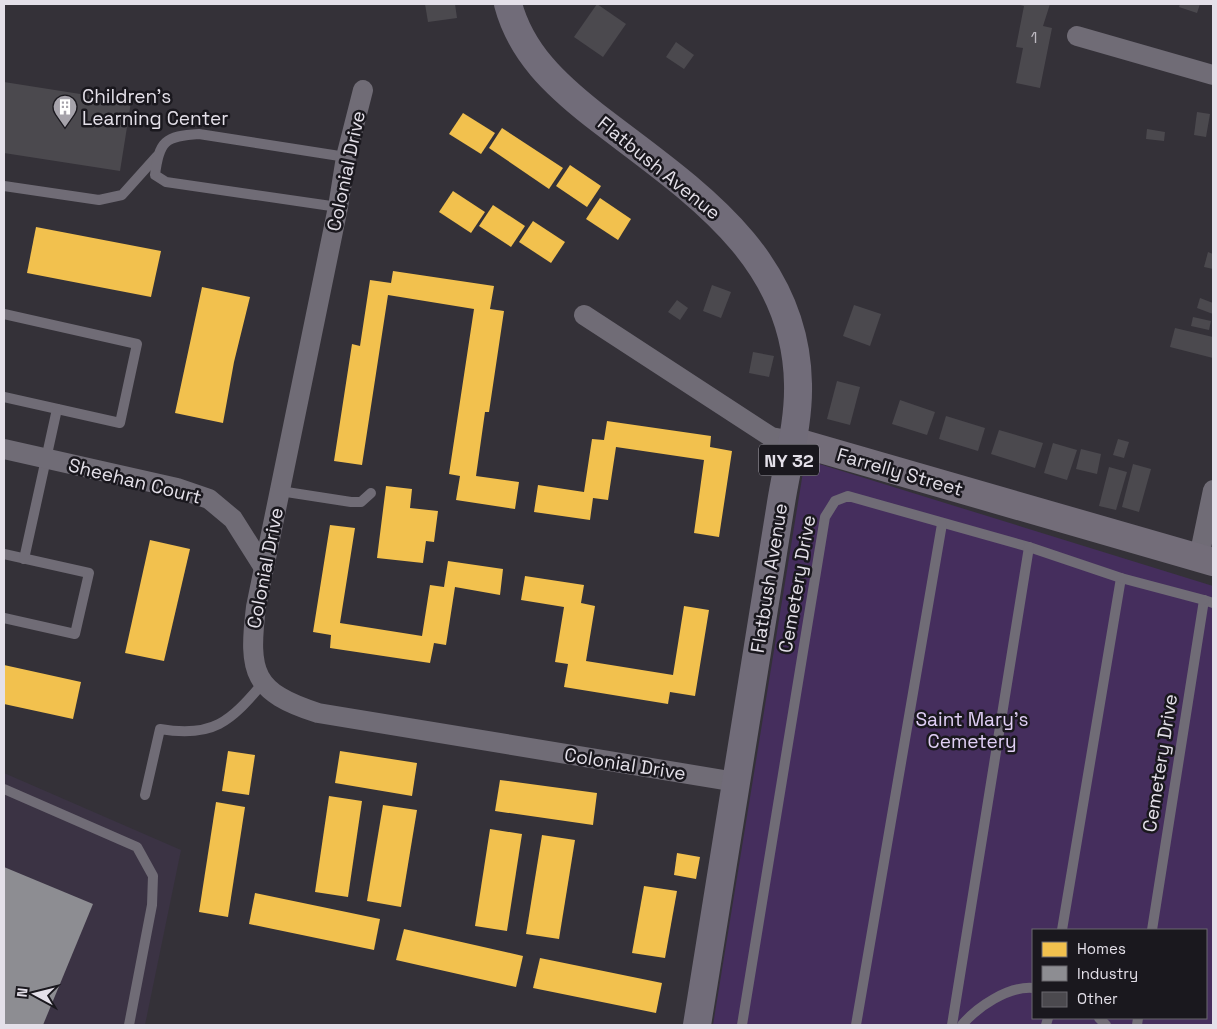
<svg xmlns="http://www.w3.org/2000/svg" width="1217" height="1029" font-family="'Space Grotesk',sans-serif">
  <rect width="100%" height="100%" fill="#343138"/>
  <path fill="#3b3344" d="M 4,773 L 181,850 L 145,1025 L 4,1025 Z"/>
  <path fill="#452e5d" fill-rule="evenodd" d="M 816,463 L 1213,586 L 1213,1025 L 713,1025 L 804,466 ZM 1033,930 L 1206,930 L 1206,1018 L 1033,1018 Z"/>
  <g fill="#f2c14e">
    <path d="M 463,113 L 495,133 L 481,154 L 449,134 Z"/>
    <path d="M 502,128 L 563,168 L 549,189 L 489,148 Z"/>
    <path d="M 570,165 L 601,186 L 587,207 L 556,186 Z"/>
    <path d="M 453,191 L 485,212 L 471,233 L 439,212 Z"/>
    <path d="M 600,198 L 631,219 L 618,240 L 586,219 Z"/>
    <path d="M 493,205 L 525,226 L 511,247 L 479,226 Z"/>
    <path d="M 533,221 L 565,242 L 551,263 L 519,242 Z"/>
    <path d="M 36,227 L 161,251 L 151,297 L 27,273 Z"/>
    <path d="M 393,271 L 494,286 L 490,309 L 504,311 L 489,412 L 485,412 L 476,476 L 519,482 L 515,509 L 456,500 L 460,476 L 449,474 L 474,309 L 388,295 L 362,465 L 334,461 L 352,344 L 360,346 L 370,280 L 391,283 Z"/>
    <path d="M 202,287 L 250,297 L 234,362 L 223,423 L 175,413 Z"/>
    <path d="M 607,421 L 711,436 L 710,447 L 732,451 L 719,537 L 694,533 L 704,460 L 616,447 L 608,500 L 593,498 L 590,520 L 534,512 L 538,485 L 584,492 L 592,439 L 604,440 Z"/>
    <path d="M 386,486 L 412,489 L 410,508 L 438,511 L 434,542 L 426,541 L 423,563 L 377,558 Z"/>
    <path d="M 330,525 L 355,528 L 340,623 L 422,636 L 430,585 L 444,587 L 448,561 L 503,569 L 500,595 L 455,587 L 446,645 L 434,643 L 430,663 L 330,648 L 331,635 L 313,632 Z"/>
    <path d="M 150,540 L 190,549 L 164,661 L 125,653 Z"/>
    <path d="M 525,576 L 584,585 L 581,603 L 595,606 L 586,661 L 673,675 L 684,606 L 709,610 L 695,696 L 670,692 L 668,704 L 564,687 L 568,664 L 555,662 L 564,607 L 521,600 Z"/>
    <path d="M 4,665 L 81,682 L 73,719 L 4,704 Z"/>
    <path d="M 228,751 L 255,755 L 249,795 L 222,791 Z"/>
    <path d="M 340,751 L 417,763 L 412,796 L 335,783 Z"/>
    <path d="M 500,780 L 597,793 L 593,825 L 495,811 Z"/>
    <path d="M 329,796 L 362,801 L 348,897 L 315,892 Z"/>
    <path d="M 216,802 L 245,807 L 228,917 L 199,912 Z"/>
    <path d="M 383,805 L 417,810 L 401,907 L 367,901 Z"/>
    <path d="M 490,829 L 522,834 L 507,931 L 475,926 Z"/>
    <path d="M 542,835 L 575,840 L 559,939 L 526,934 Z"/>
    <path d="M 677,853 L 700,857 L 696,879 L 674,875 Z"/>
    <path d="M 644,886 L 677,891 L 665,958 L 632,953 Z"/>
    <path d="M 255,893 L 380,919 L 374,950 L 249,924 Z"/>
    <path d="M 404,929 L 523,956 L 516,987 L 396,960 Z"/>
    <path d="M 540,958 L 662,983 L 656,1013 L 533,988 Z"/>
  </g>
  <path fill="#8d8d92" d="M 4,867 L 93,904 L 43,1025 L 4,1025 Z"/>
  <g fill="#4b494e">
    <path d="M 425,4 L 455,4 L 457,18 L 428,22 Z"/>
    <path d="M 597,4 L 626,24 L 603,57 L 574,37 Z"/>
    <path d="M 1016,4 L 1050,4 L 1043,26 L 1052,28 L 1040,88 L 1016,83 L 1023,48 L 1016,47 L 1024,6 Z"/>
    <path d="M 1180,4 L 1200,4 L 1197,13 L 1179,7 Z"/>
    <path d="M 676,42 L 694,55 L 684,69 L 666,57 Z"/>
    <path d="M 4,82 L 131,102 L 120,171 L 4,153 Z"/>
    <path d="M 1197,112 L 1210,114 L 1206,137 L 1194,135 Z"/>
    <path d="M 1147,129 L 1165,132 L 1164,141 L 1146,139 Z"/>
    <path d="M 1208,252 L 1213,254 L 1213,269 L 1204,267 Z"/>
    <path d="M 712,285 L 731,292 L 721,318 L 703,311 Z"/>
    <path d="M 1200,298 L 1213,303 L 1213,314 L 1197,308 Z"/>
    <path d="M 677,300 L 688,308 L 680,320 L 668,312 Z"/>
    <path d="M 854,305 L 881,314 L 870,346 L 843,336 Z"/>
    <path d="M 1193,317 L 1211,321 L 1209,330 L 1191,326 Z"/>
    <path d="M 1175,328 L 1213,337 L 1213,358 L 1170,347 Z"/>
    <path d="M 753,352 L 774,356 L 769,377 L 749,373 Z"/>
    <path d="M 837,381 L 860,387 L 850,425 L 827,419 Z"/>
    <path d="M 900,400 L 935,412 L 927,435 L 892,424 Z"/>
    <path d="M 946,416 L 985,428 L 978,451 L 939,439 Z"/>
    <path d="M 999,430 L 1043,443 L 1035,468 L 991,454 Z"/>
    <path d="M 1118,439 L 1129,442 L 1124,458 L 1113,455 Z"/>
    <path d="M 1053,443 L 1077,450 L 1067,480 L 1044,473 Z"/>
    <path d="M 1081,449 L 1101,454 L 1097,474 L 1076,469 Z"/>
    <path d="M 1133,464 L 1151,469 L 1139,512 L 1122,507 Z"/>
    <path d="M 1109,467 L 1127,472 L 1116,510 L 1099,506 Z"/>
  </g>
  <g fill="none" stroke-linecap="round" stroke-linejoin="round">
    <g stroke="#706c76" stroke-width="10">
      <path d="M 4,186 L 99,200 L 122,195 L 157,156"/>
      <path d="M 338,207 L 166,182 L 155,175 C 159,141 165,136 199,134 L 346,157"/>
      <path d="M 4,314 L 137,344 L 120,423 L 4,397"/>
      <path d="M 280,491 L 351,502 L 361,502 L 371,493"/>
      <path d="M 4,554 L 89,573 L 75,634 L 4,618"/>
      <path d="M 24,559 L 57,409"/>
      <path d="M 4,789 L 137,847 L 153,876 L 152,905 L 129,1025"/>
      <path d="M 145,795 L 160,729 C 213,738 230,722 263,683"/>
      <path d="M 1062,930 L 1121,578"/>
      <path d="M 1152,930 L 1204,600 L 1213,603"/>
      <path d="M 1099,1018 L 1106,1025"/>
      <path d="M 742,1025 L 825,517 L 835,501 L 848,496 L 1029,547 L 1121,578 L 1204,600"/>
      <path d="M 856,1025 L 942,524"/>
      <path d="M 952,1025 L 1029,547"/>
      <path d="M 962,1025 C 977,1007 1008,986 1033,988"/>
      <path d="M 1046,1025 L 1048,1018"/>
      <path d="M 1137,1025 L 1138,1018"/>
    </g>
    <g stroke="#706c76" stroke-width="20">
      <path d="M 1077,36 L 1213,75"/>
      <path d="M 363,90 L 346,157 L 338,207 L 256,607 C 248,673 253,692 318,713 L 736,782"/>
      <path d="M 584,315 L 771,437 L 793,441"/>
      <path d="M 4,449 L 177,488 L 209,499 L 233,519 L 264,568"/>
      <path d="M 1199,557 L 1213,490"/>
    </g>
    <path stroke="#736d79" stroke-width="28" d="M 793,441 L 1213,562"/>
    <path stroke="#716c79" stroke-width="28" d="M 508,4 C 521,53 556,85 594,115 C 687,187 796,253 798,384 C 799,424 787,464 781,503 L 697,1025"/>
  </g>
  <defs>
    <symbol id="building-pin" viewBox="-11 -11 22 30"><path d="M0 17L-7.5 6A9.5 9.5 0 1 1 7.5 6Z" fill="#a6a3ab" stroke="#1a181e"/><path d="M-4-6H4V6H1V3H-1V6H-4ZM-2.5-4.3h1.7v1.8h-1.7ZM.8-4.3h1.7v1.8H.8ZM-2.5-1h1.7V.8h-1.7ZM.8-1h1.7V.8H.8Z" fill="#fff"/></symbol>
  </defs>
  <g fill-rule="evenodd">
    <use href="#building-pin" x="51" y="93" width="28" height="38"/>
  </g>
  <g text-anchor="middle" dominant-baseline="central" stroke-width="5" stroke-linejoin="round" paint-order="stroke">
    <g font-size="16" fill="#bebac2">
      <text x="1034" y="37">1</text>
    </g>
    <rect fill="#1a181e" stroke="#a7a4ac" stroke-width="1" x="759" y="444.5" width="60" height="31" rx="4"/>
    <g font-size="18" font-weight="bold" fill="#e4e0e9">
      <text x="789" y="460">NY 32</text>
    </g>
    <g font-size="19" fill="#e4e0e9" stroke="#1a181e" text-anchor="start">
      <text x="82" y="96">Children's<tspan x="82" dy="22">Learning Center</tspan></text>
    </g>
    <g font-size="19" fill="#e4e0e9" stroke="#1a181e">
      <text transform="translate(659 168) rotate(39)">Flatbush Avenue</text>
      <text transform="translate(346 171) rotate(-78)">Colonial Drive</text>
      <text transform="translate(900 472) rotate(16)">Farrelly Street</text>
      <text transform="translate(135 481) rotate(14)">Sheehan Court</text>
      <text transform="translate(265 568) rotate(-79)">Colonial Drive</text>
      <text transform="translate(769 578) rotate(-81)">Flatbush Avenue</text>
      <text transform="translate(797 584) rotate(-80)">Cemetery Drive</text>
      <text transform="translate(1160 763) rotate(-81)">Cemetery Drive</text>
      <text transform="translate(625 764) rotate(9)">Colonial Drive</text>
    </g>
    <g font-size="19" fill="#e0cff5" stroke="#1a181e">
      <text x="972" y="719">Saint Mary's<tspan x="972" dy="22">Cemetery</tspan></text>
    </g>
  </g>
  <rect width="1217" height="1029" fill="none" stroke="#e4e0e9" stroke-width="10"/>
  <rect x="1032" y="929" width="175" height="90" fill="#1a181e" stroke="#6b686f"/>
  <rect x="1042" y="942" width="25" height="15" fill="#f2c14e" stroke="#6b686f"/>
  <text x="1077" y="954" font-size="15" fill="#e4e0e9">Homes</text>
  <rect x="1042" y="966" width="25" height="15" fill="#8d8d92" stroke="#6b686f"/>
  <text x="1077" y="979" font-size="15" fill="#e4e0e9">Industry</text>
  <rect x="1042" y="992" width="25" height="15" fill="#4b494e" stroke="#6b686f"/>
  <text x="1077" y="1004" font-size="15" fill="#e4e0e9">Other</text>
  <g transform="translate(35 994) rotate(277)" stroke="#1a181e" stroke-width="4" paint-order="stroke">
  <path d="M0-4L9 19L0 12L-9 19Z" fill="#e4e0e9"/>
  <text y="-8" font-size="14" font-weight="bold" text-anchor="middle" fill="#e4e0e9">N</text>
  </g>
</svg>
